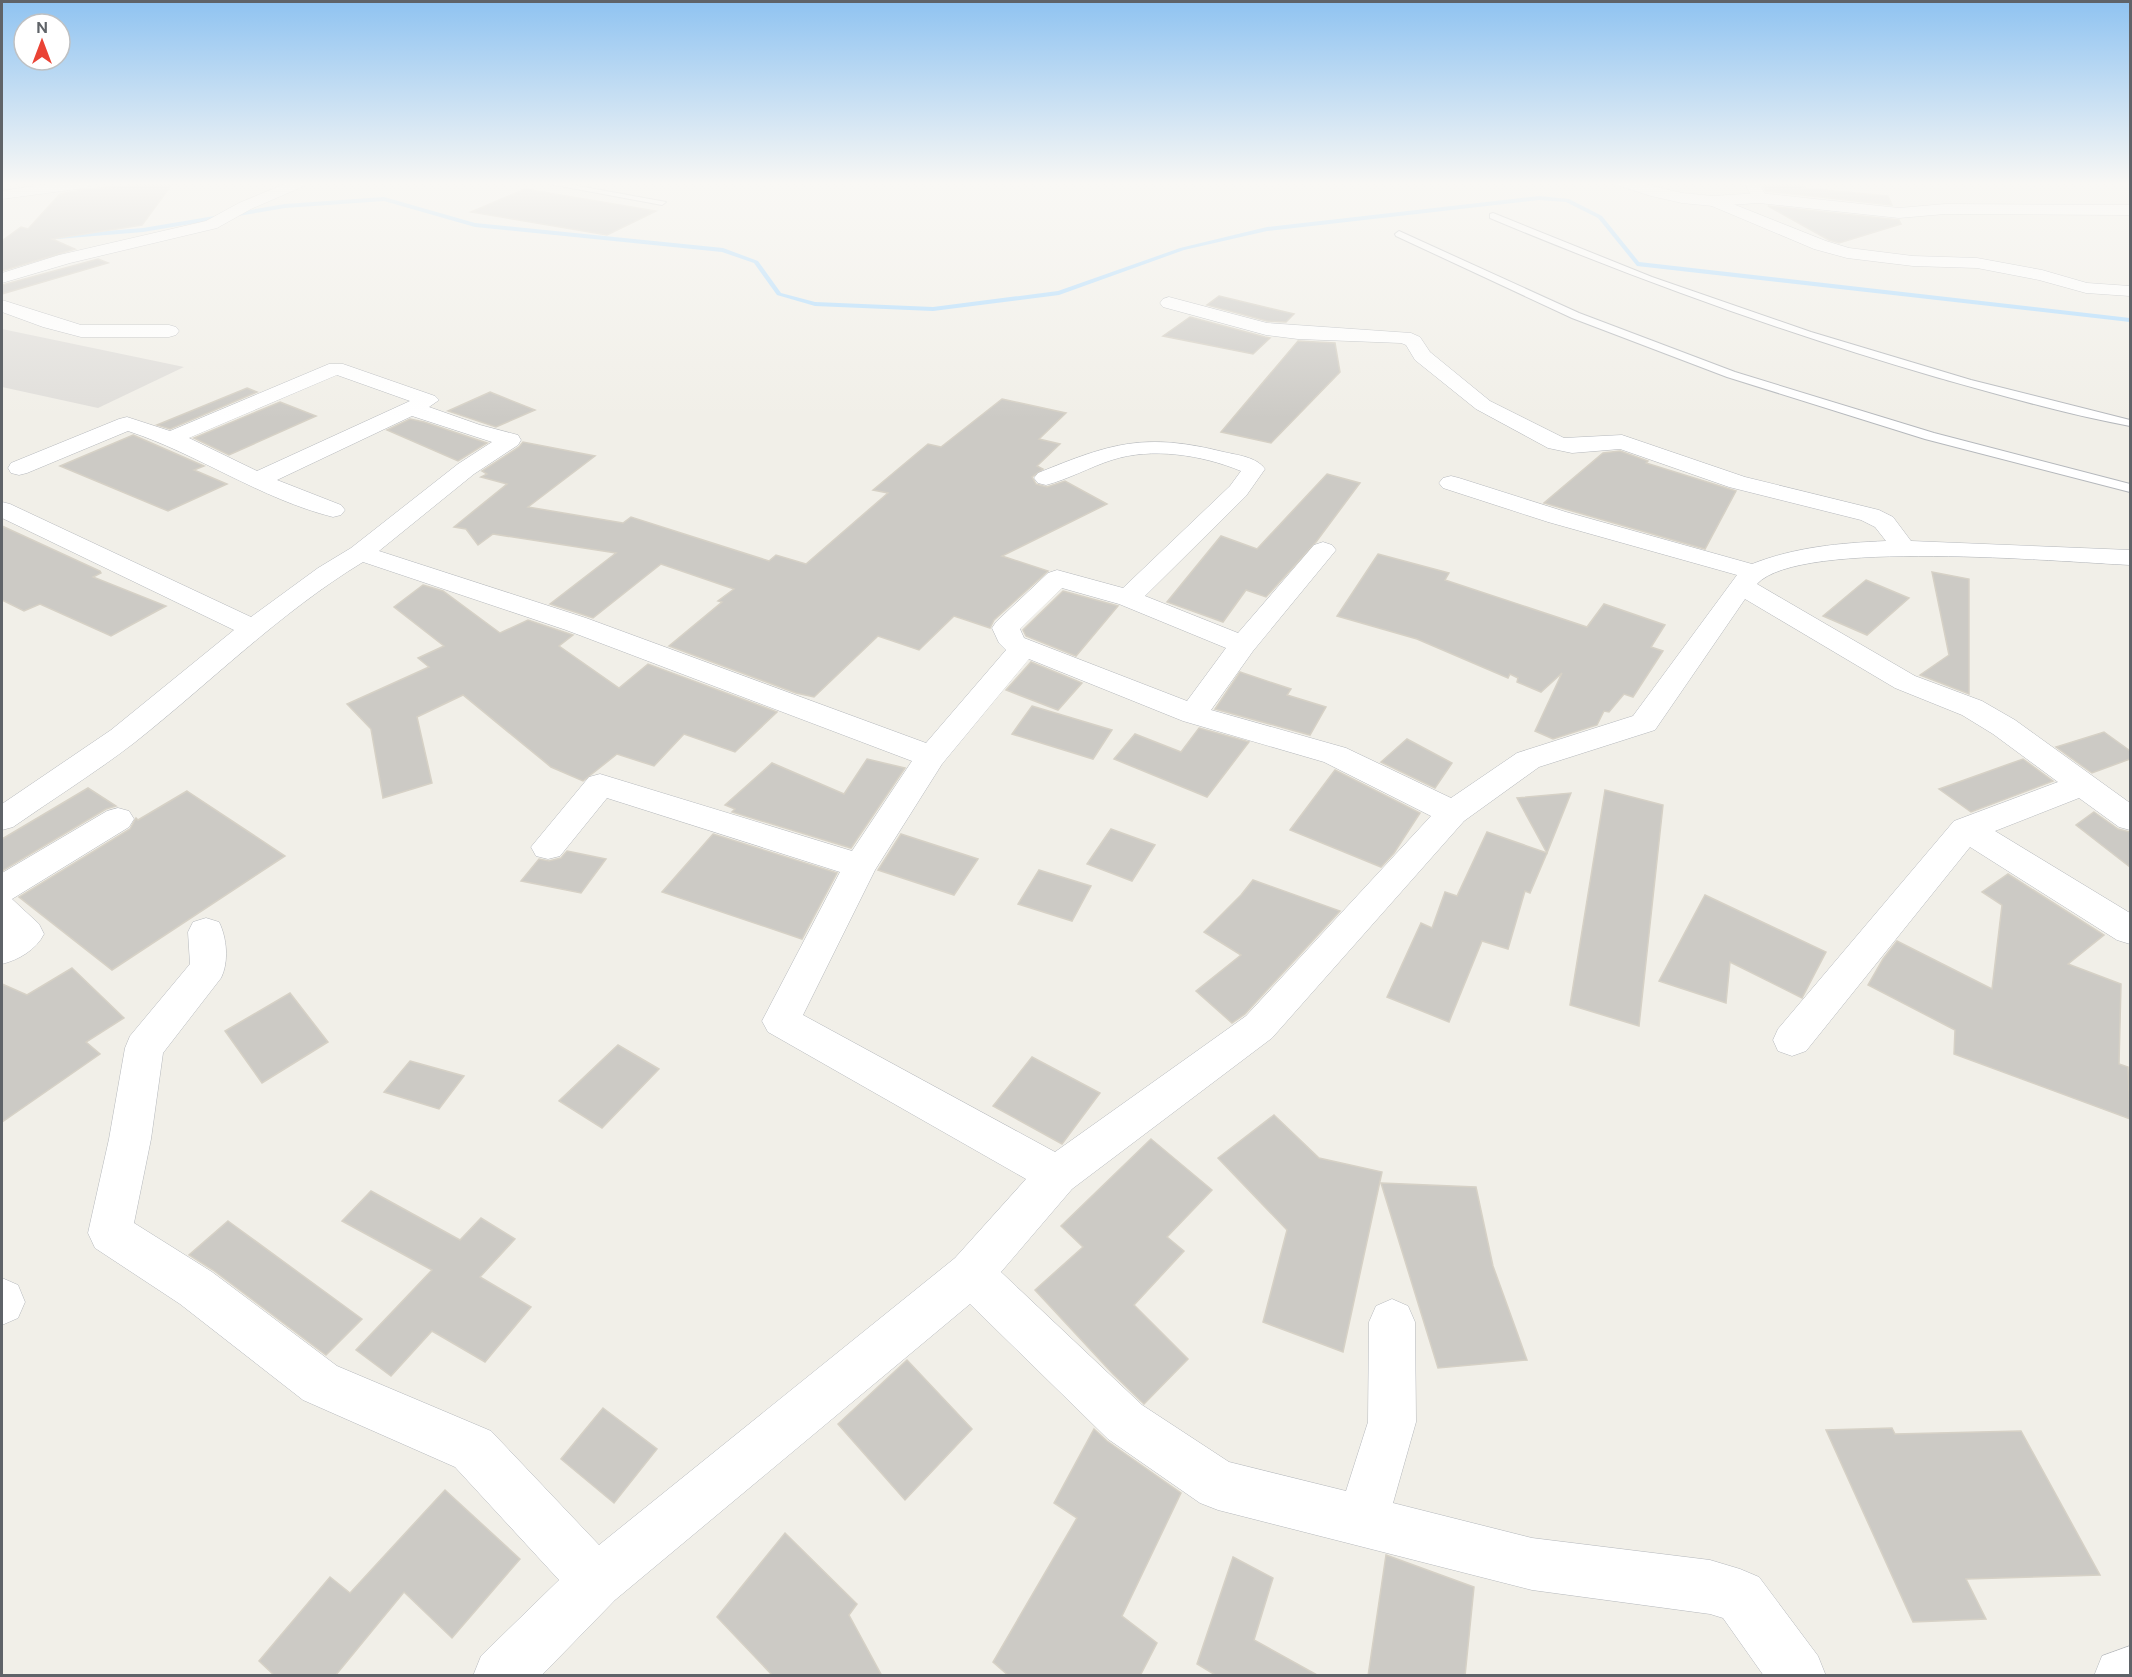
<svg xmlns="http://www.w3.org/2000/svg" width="2132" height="1677" font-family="'DM Sans',sans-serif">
  <rect width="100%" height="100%" fill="#f1efe8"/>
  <path fill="#e0deda" d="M 2,329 L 184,367 L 98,408 L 2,387 Z"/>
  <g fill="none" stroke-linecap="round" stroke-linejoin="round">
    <path fill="#aadaff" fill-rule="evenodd" d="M 1539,196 L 1569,199 L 1602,216 L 1639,262 L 2130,318 L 2130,322 L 1637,266 L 1598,218 L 1566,202 L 1539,200 L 1267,231 L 1184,250 L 1059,295 L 933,311 L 815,306 L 777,295 L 754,263 L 722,252 L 475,227 L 384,201 L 285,208 L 143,232 L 45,240 L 42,238 L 45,236 L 143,228 L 285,204 L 384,197 L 475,223 L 723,248 L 758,261 L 781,293 L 815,302 L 933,307 L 1058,291 L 1180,248 L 1267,227 Z"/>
  </g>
  <g fill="#cccac5" stroke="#d6d1c6" stroke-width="1.5">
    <path d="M 159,183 L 173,183 L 142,225 L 52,239 L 75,249 L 2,271 L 2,241 L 21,227 L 28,229 L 60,194 L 88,189 Z"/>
    <path d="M 1761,183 L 1799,183 L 1803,188 L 1888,196 L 1892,205 L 1766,191 Z"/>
    <path d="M 525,189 L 656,211 L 607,235 L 471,212 Z"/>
    <path d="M 1768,206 L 1899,220 L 1901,224 L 1839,243 L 1829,240 Z"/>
    <path d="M 98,259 L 108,263 L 2,294 L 2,285 Z"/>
    <path d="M 1219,296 L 1294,314 L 1286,322 L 1267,321 L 1207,305 Z"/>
    <path d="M 1190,317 L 1265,337 L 1270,338 L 1253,354 L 1163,336 Z"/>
    <path d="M 1298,341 L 1335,343 L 1340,372 L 1271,443 L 1221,432 Z"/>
    <path d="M 247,388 L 257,392 L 170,429 L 157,425 Z"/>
    <path d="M 490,392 L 535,410 L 496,427 L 448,411 Z"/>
    <path d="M 1002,399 L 1066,413 L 1039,439 L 1060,444 L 1037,466 L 1043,469 L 1032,477 L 1036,484 L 1047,487 L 1065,481 L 1107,504 L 1002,556 L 1048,571 L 994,620 L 990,628 L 954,616 L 919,650 L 878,636 L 814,697 L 796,693 L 669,646 L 722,602 L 718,601 L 734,589 L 661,564 L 593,618 L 550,604 L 616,553 L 493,534 L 478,545 L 466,529 L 454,527 L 507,484 L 481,477 L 487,474 L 482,471 L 519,447 L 523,442 L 595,456 L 528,507 L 623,523 L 631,517 L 769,561 L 776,555 L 806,564 L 888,493 L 873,490 L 928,444 L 941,447 Z"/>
    <path d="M 280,402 L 316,416 L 229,455 L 194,438 Z"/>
    <path d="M 410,419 L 424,422 L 487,443 L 458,461 L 387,430 Z"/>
    <path d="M 133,435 L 204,466 L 194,470 L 227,484 L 168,511 L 60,466 Z"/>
    <path d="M 1620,451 L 1648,461 L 1646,463 L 1736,491 L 1705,549 L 1544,503 L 1603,453 Z"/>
    <path d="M 1327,474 L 1360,483 L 1316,542 L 1266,597 L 1246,590 L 1223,622 L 1167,602 L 1221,536 L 1257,549 Z"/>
    <path d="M 2,526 L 100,571 L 101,573 L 93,577 L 166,606 L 111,636 L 40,604 L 24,611 L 2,600 Z"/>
    <path d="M 1378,554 L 1449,573 L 1445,580 L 1587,627 L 1604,604 L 1665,625 L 1651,647 L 1663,651 L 1633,697 L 1624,694 L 1609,712 L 1604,711 L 1597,725 L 1553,739 L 1535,731 L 1562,673 L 1541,692 L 1517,682 L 1518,678 L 1510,674 L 1508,678 L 1417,639 L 1337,616 Z"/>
    <path d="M 1932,572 L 1969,579 L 1969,694 L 1920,675 L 1949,655 Z"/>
    <path d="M 1866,580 L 1909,598 L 1867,635 L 1823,616 Z"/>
    <path d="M 423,585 L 443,591 L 500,633 L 528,620 L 573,635 L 559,646 L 619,688 L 648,664 L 777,712 L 735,752 L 684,734 L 654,766 L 617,754 L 583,781 L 551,767 L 463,695 L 417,717 L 432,783 L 383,798 L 371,729 L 347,704 L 429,667 L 418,658 L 444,646 L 394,607 Z"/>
    <path d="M 1063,591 L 1118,606 L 1076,656 L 1026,636 L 1023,630 Z"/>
    <path d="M 1031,662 L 1082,683 L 1058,710 L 1006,690 Z"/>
    <path d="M 1240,672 L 1291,689 L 1287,695 L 1326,707 L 1310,735 L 1215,709 Z"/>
    <path d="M 1032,706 L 1112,730 L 1093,759 L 1012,734 Z"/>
    <path d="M 1199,728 L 1249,742 L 1207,797 L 1114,759 L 1135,734 L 1181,752 Z"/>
    <path d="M 2104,732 L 2130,751 L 2130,759 L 2092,773 L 2056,747 Z"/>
    <path d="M 1407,739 L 1452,763 L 1435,788 L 1381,762 Z"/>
    <path d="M 867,759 L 905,768 L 851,848 L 732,812 L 735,809 L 725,805 L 772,763 L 844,794 Z"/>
    <path d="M 2023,759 L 2053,781 L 1971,812 L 1939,789 Z"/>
    <path d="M 1335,770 L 1420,813 L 1394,853 L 1381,867 L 1290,830 Z"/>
    <path d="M 88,788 L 116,806 L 106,809 L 2,871 L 2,839 Z"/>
    <path d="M 1605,790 L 1663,805 L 1639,1026 L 1570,1005 Z"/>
    <path d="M 187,791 L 285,856 L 112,970 L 19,897 L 130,829 L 136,818 L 138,820 Z"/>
    <path d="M 1571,793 L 1547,853 L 1517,798 Z"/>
    <path d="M 2094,812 L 2118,829 L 2130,832 L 2130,867 L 2076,825 Z"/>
    <path d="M 1111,829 L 1155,845 L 1132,881 L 1087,864 Z"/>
    <path d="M 1487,832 L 1547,853 L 1530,893 L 1525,891 L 1508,949 L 1482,941 L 1449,1022 L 1387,997 L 1421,923 L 1432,928 L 1445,892 L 1457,896 Z"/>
    <path d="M 713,834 L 837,873 L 802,939 L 662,892 Z"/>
    <path d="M 901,834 L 978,859 L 954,895 L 878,870 Z"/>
    <path d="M 567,851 L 606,859 L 581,893 L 521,881 L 539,859 L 549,861 L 561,858 Z"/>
    <path d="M 1039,870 L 1091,886 L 1072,921 L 1018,904 Z"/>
    <path d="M 2008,874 L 2104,935 L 2068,964 L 2121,984 L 2119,1064 L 2128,1067 L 2130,1119 L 1954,1054 L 1955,1030 L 1868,985 L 1883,959 L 1897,941 L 1992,989 L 2002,905 L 1982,892 Z"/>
    <path d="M 1253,880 L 1340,911 L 1245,1014 L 1232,1023 L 1196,991 L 1241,955 L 1204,932 L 1241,895 Z"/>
    <path d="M 1705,895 L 1826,952 L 1802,998 L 1730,962 L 1726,1003 L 1659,981 Z"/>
    <path d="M 72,968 L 124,1018 L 86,1042 L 100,1054 L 2,1122 L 2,984 L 27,995 Z"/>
    <path d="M 290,993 L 328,1042 L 262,1083 L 225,1031 Z"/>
    <path d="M 618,1045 L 659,1069 L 602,1128 L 559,1101 Z"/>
    <path d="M 1032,1057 L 1100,1093 L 1062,1144 L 993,1106 Z"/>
    <path d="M 410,1061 L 464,1076 L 439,1109 L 384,1092 Z"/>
    <path d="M 1274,1115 L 1319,1158 L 1382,1172 L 1343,1352 L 1263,1322 L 1287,1230 L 1218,1158 Z"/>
    <path d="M 1151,1139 L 1212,1190 L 1167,1237 L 1184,1251 L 1134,1305 L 1188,1359 L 1144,1404 L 1113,1374 L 1035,1290 L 1083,1247 L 1061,1226 Z"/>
    <path d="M 1381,1183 L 1476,1187 L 1493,1266 L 1527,1360 L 1438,1368 Z"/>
    <path d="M 371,1191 L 460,1240 L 481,1218 L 515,1239 L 480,1277 L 531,1307 L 485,1362 L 432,1331 L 391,1376 L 356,1350 L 432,1270 L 342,1221 Z"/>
    <path d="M 228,1221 L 362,1319 L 326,1355 L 213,1270 L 189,1255 Z"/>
    <path d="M 907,1360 L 972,1429 L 905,1500 L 838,1424 Z"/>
    <path d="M 603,1408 L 657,1449 L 614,1503 L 561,1459 Z"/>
    <path d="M 1892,1428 L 1895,1434 L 2021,1431 L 2100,1575 L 1966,1579 L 1986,1619 L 1913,1622 L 1826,1430 Z"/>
    <path d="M 1094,1429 L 1107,1441 L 1181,1493 L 1122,1616 L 1157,1643 L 1140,1676 L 1009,1676 L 993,1662 L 1077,1518 L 1054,1503 Z"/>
    <path d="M 445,1490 L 520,1559 L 452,1638 L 404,1592 L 335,1676 L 275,1676 L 259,1661 L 330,1577 L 350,1593 Z"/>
    <path d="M 785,1533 L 857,1604 L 849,1615 L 882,1676 L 773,1676 L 717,1617 Z"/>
    <path d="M 1386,1555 L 1474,1587 L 1465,1676 L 1368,1676 Z"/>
    <path d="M 1233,1557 L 1273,1578 L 1254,1640 L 1319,1676 L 1217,1676 L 1197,1664 Z"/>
  </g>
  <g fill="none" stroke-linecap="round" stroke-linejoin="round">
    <defs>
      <g id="service">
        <path d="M 544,183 L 562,183 L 666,202 L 662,205 Z"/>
        <path d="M 1493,213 L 1652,277 L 1811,332 L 1971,380 L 2130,420 L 2130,426 C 2065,414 2000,395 1936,377 C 1784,333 1636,279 1490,218 L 1490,214 Z"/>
        <path d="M 1399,231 L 1579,313 L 1735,372 L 1934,433 L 2130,484 L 2130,492 L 1925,439 L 1727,377 L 1572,318 L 1396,236 L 1395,234 Z"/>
      </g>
      <g id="minor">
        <path d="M 55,183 L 93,183 L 85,188 L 2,199 L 2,191 Z"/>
        <path d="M 287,183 L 307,183 L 304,186 L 251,209 L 217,228 L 70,263 L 2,283 L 2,273 L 59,255 L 206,221 L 239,203 Z"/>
        <path d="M 1745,183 L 1759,183 L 1767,198 L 1764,201 L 1754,201 Z"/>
        <path d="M 1713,196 L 1826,241 L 1849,248 L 1913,256 L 1977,258 L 2042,270 L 2087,283 L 2130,286 L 2130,296 L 2086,293 L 2039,280 L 1977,268 L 1913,266 L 1847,258 L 1814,249 L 1707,204 L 1705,201 L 1707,198 Z"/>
        <path d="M 1169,297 L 1267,323 L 1411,333 L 1420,337 L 1430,352 L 1490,401 L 1564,438 L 1622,435 L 1745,477 L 1879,510 L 1893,517 L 1911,541 L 2130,550 L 2130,565 C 2061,562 1799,538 1757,584 L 1915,676 L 1982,701 L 2015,720 L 2130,803 L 2130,830 L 2119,827 L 2079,798 L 1995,831 L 2130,913 L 2130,944 L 2117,940 L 1970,847 L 1806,1051 L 1792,1056 L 1778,1051 L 1773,1040 L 1778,1029 L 1954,821 L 2058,782 L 1993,734 L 1962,715 L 1895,688 L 1745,599 L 1655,730 L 1539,767 L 1464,821 L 1272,1038 L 1072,1189 L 1001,1272 L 1142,1405 L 1229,1462 L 1346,1491 L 1368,1422 L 1369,1322 L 1376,1306 L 1392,1299 L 1408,1306 L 1415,1322 L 1416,1422 L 1393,1503 L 1532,1538 L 1710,1560 L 1740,1569 L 1759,1577 L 1818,1656 L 1826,1676 L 1764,1676 L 1723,1618 L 1710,1614 L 1532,1590 L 1218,1510 L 1200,1503 L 1108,1439 L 970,1304 L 615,1600 L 541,1676 L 473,1676 L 481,1656 L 559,1580 L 455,1467 L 303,1400 L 180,1304 L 95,1248 L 88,1233 L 109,1139 L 125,1048 L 130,1036 L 190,964 L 188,932 L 193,922 L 206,918 L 219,922 C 227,938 229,962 221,978 L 163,1053 L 151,1139 L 134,1223 L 212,1272 L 337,1366 L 491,1431 L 599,1545 L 955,1258 L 1026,1179 L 768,1032 L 762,1021 L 840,872 L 607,798 L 560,856 L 548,859 L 536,856 L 531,847 L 589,777 L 600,774 L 852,851 L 912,761 L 566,630 L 363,562 C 279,613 210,683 134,743 C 95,773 53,799 13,827 L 2,830 L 2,804 L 111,730 L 234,630 L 2,518 L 2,502 L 10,504 L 251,617 L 318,568 L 351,548 L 458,464 L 492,442 L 412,416 L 277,480 L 341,505 L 345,510 L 341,515 L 333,517 C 261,499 198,454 128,431 L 27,473 L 19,475 L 11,473 L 8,468 L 11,463 L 119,419 L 127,417 L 170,431 L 329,364 L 343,364 L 435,396 L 439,400 L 429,407 L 480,425 L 518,435 L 521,440 L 518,445 L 474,474 L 379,551 L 586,618 L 926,743 L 1006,650 L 999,643 L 992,628 L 996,622 L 1048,573 L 1057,570 L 1123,588 L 1230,486 L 1241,471 C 1202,455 1152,447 1112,460 C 1090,467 1069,479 1046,485 L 1038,483 L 1034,478 L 1038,473 C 1111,443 1145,432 1224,452 C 1237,455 1257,457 1265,469 L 1246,496 L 1145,596 L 1238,633 L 1314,545 L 1323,542 L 1332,545 L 1336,550 L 1253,651 L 1211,710 L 1346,748 L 1451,798 L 1517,753 L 1633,716 L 1737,575 L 1548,522 L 1443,488 L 1439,483 L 1443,478 L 1451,476 L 1459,478 L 1566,512 L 1752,564 C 1795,547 1840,543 1886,541 L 1875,527 L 1861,520 L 1729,487 L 1620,449 L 1572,453 L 1548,448 L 1476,409 L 1415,360 L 1406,345 L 1401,343 L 1298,339 L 1266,335 L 1163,307 L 1160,303 L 1163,299 ZM 337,375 L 410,401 L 257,471 L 189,438 ZM 1062,588 L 1119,604 L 1226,648 L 1187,701 L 1024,638 L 1020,629 ZM 1029,659 L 1183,721 L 1324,762 L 1431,816 L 1246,1016 L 1055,1152 L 803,1015 L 875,870 L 942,764 Z"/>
        <path d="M 2,300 L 81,325 L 169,325 L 176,327 L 179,331 L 176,335 L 169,337 L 81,337 L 43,327 L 2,312 Z"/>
        <path d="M 118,808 L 129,811 L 134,819 L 129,827 L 12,899 L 39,924 L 44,934 C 36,950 18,960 2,964 L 2,873 L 107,811 Z"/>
        <path d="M 2,1278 L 18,1285 L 25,1302 L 18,1318 L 2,1325 Z"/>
        <path d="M 2130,1646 L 2130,1676 L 2094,1676 L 2102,1656 Z"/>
      </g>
      <path id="tertiary" d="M 1618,183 L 1640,183 L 1682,193 L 1713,196 L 1759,193 L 1899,208 L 1945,204 L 2130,205 L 2130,215 L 1945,214 L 1899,218 L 1759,203 L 1713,206 L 1682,203 L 1651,196 L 1620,186 Z"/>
    </defs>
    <use href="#service" stroke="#b5b8bc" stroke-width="2"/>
    <use href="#minor" stroke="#b5b8bc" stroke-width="1"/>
    <use href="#tertiary" stroke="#b5b8bc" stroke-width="1"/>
    <use href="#service" fill="#fff" fill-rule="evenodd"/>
    <use href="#minor" fill="#fff" fill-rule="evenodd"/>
    <use href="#tertiary" fill="#fff" fill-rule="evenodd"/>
  </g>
  <linearGradient id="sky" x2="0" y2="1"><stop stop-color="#8fc3f1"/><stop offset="0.44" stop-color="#f9f8f5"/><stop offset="1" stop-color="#f9f8f5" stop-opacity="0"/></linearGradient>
  <rect width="2132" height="418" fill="url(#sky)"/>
  <rect width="2132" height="1677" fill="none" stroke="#5f6368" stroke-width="6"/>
  <g transform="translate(42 42)"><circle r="28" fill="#ffffff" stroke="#bfc1c3" stroke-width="1.5"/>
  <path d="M0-4.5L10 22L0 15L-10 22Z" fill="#ea4335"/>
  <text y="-9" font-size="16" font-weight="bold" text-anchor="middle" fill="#5f6368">N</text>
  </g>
</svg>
